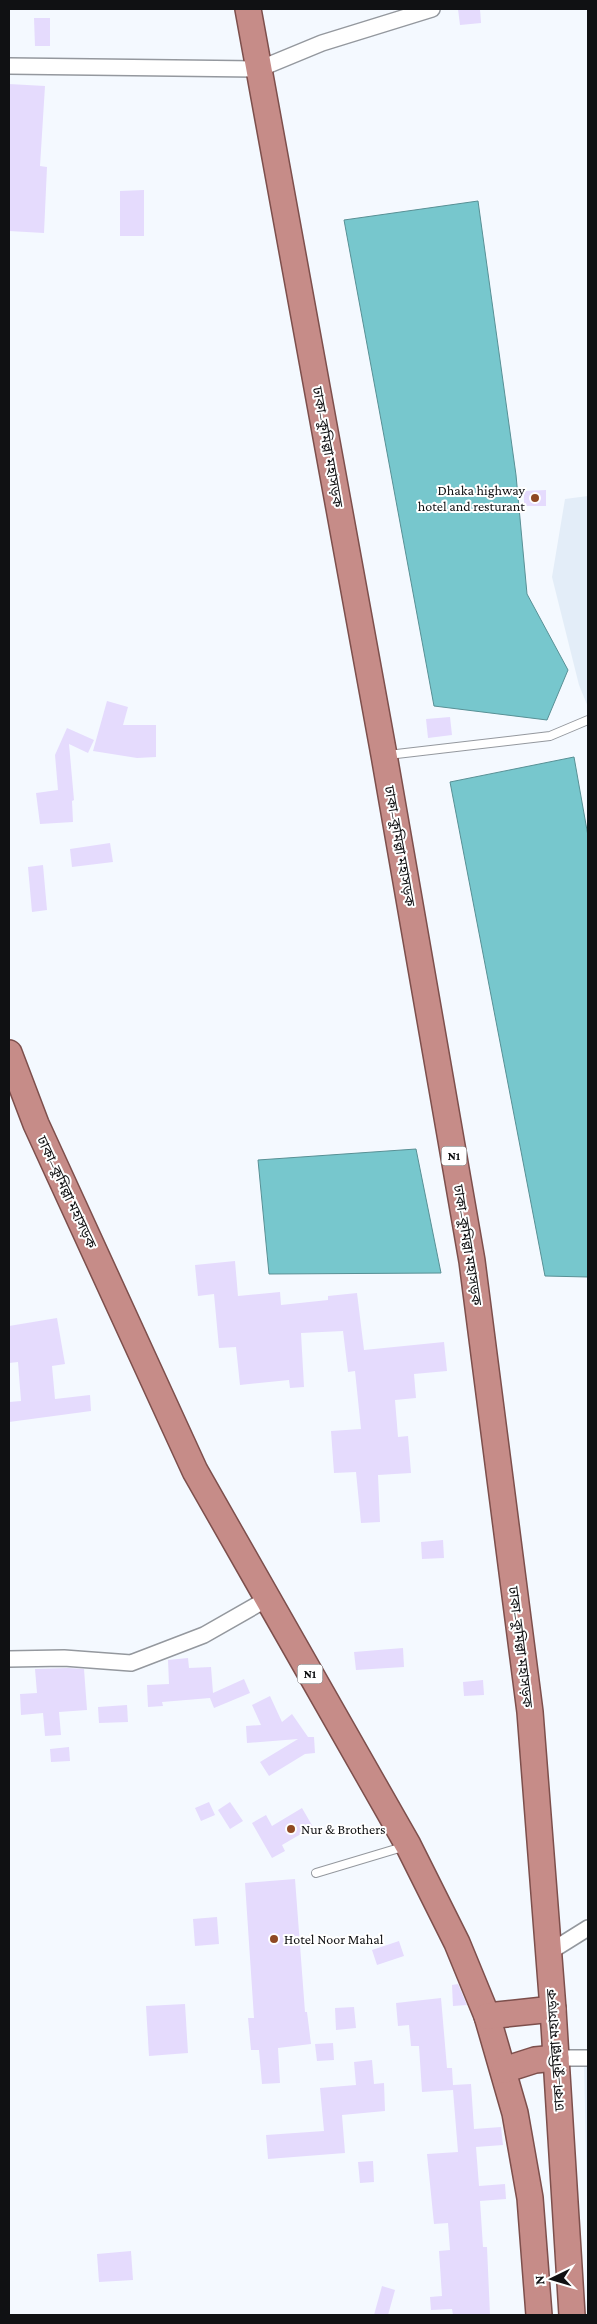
<svg xmlns="http://www.w3.org/2000/svg" width="597" height="2324" font-family="'Crimson Pro','Noto Sans Bengali',serif">
  <rect width="100%" height="100%" fill="#f4f9ff"/>
  <g fill="#e3edf8">
    <path d="M 588,496 L 588,707 L 579,685 L 552,577 L 565,499 Z"/>
    <path d="M 584,2061 L 588,2061 L 588,2248 Z"/>
  </g>
  <g fill="#77c7cd" stroke="#589095">
    <path d="M 478,201 L 516,475 L 527,594 L 568,670 L 547,720 L 434,706 L 344,220 Z"/>
    <path d="M 574,757 L 588,836 L 588,1277 L 545,1276 L 450,782 Z"/>
    <path d="M 416,1149 L 441,1273 L 269,1274 L 258,1160 Z"/>
  </g>
  <g fill="#e5dbfd">
    <path d="M 458,9 L 480,9 L 481,23 L 460,25 Z"/>
    <path d="M 34,18 L 50,18 L 50,46 L 35,46 Z"/>
    <path d="M 9,84 L 45,86 L 40,166 L 47,167 L 44,233 L 9,231 Z"/>
    <path d="M 144,190 L 144,236 L 120,236 L 120,191 Z"/>
    <path d="M 546,490 L 546,506 L 524,506 L 524,491 Z"/>
    <path d="M 107,701 L 128,707 L 123,725 L 156,725 L 156,757 L 137,758 L 93,751 Z"/>
    <path d="M 450,717 L 452,735 L 428,738 L 426,719 Z"/>
    <path d="M 67,728 L 94,740 L 88,753 L 69,744 L 74,800 L 72,801 L 73,822 L 40,824 L 36,793 L 58,790 L 55,755 Z"/>
    <path d="M 110,843 L 113,862 L 72,867 L 70,849 Z"/>
    <path d="M 43,865 L 47,910 L 32,912 L 28,867 Z"/>
    <path d="M 235,1261 L 238,1296 L 280,1292 L 281,1305 L 328,1300 L 328,1296 L 357,1293 L 364,1350 L 444,1342 L 447,1371 L 414,1374 L 416,1398 L 395,1400 L 398,1437 L 408,1436 L 411,1473 L 378,1475 L 380,1522 L 361,1523 L 356,1472 L 334,1473 L 331,1431 L 361,1429 L 355,1371 L 348,1372 L 343,1331 L 301,1333 L 304,1387 L 290,1388 L 289,1380 L 240,1385 L 236,1347 L 219,1348 L 214,1294 L 198,1296 L 195,1265 Z"/>
    <path d="M 57,1318 L 65,1364 L 52,1366 L 55,1399 L 90,1395 L 91,1411 L 9,1422 L 9,1402 L 21,1401 L 18,1362 L 9,1363 L 9,1326 Z"/>
    <path d="M 443,1540 L 444,1558 L 422,1559 L 421,1542 Z"/>
    <path d="M 403,1648 L 404,1667 L 356,1670 L 354,1652 Z"/>
    <path d="M 188,1658 L 189,1668 L 211,1667 L 213,1693 L 244,1679 L 250,1693 L 214,1708 L 210,1698 L 162,1702 L 163,1706 L 148,1707 L 147,1685 L 169,1684 L 168,1660 Z"/>
    <path d="M 68,1668 L 84,1669 L 87,1710 L 59,1712 L 61,1735 L 45,1736 L 43,1713 L 21,1715 L 20,1694 L 37,1693 L 35,1669 Z"/>
    <path d="M 483,1680 L 484,1695 L 464,1696 L 463,1682 Z"/>
    <path d="M 270,1696 L 282,1722 L 292,1714 L 308,1737 L 314,1737 L 315,1753 L 305,1754 L 269,1776 L 260,1762 L 298,1739 L 247,1743 L 246,1726 L 261,1725 L 252,1705 Z"/>
    <path d="M 127,1705 L 128,1722 L 99,1723 L 98,1707 Z"/>
    <path d="M 69,1747 L 70,1761 L 51,1762 L 50,1749 Z"/>
    <path d="M 209,1802 L 215,1815 L 201,1821 L 195,1808 Z"/>
    <path d="M 230,1802 L 243,1821 L 230,1829 L 218,1810 Z"/>
    <path d="M 302,1808 L 313,1827 L 282,1845 L 285,1851 L 272,1858 L 252,1823 L 266,1815 L 272,1826 Z"/>
    <path d="M 295,1879 L 305,2012 L 307,2012 L 311,2044 L 278,2048 L 280,2083 L 262,2084 L 259,2050 L 251,2050 L 248,2018 L 254,2018 L 245,1883 Z"/>
    <path d="M 217,1917 L 219,1944 L 195,1946 L 193,1919 Z"/>
    <path d="M 399,1941 L 404,1956 L 377,1965 L 372,1950 Z"/>
    <path d="M 458,1984 L 467,2005 L 453,2006 L 452,1985 Z"/>
    <path d="M 441,1998 L 447,2068 L 452,2068 L 453,2085 L 471,2084 L 474,2129 L 501,2127 L 503,2145 L 476,2147 L 479,2186 L 505,2184 L 506,2199 L 480,2201 L 483,2247 L 487,2247 L 490,2315 L 453,2315 L 452,2309 L 431,2310 L 430,2297 L 442,2296 L 439,2251 L 450,2250 L 448,2223 L 434,2224 L 427,2154 L 458,2152 L 453,2090 L 422,2092 L 419,2046 L 411,2046 L 409,2025 L 398,2026 L 396,2003 Z"/>
    <path d="M 185,2004 L 188,2053 L 149,2056 L 146,2006 Z"/>
    <path d="M 354,2007 L 356,2028 L 336,2030 L 335,2008 Z"/>
    <path d="M 333,2043 L 334,2060 L 317,2061 L 315,2044 Z"/>
    <path d="M 372,2060 L 374,2084 L 384,2083 L 385,2111 L 342,2115 L 345,2153 L 268,2159 L 266,2135 L 324,2131 L 320,2088 L 356,2085 L 354,2062 Z"/>
    <path d="M 373,2161 L 374,2182 L 360,2183 L 358,2162 Z"/>
    <path d="M 131,2251 L 133,2280 L 99,2282 L 97,2254 Z"/>
    <path d="M 382,2286 L 395,2290 L 388,2315 L 374,2315 Z"/>
  </g>
  <g fill="none" stroke-linecap="round" stroke-linejoin="round">
    <defs>
      <g id="service">
        <path d="M 388,755 L 550,736 L 588,720"/>
        <path d="M 316,1873 L 406,1846"/>
      </g>
      <g id="minor">
        <path d="M 9,66 L 259,69 L 322,43 L 432,9"/>
        <path d="M 9,1659 L 64,1658 L 131,1663 L 204,1635 L 267,1599"/>
        <path d="M 548,1953 L 588,1928"/>
        <path d="M 556,2058 L 588,2058"/>
      </g>
      <g id="trunk">
        <path d="M 248,9 L 384,755 L 472,1261 L 530,1712 L 553,2009 L 572,2315"/>
        <path d="M 9,1053 L 36,1124 L 195,1471 L 408,1845 L 457,1943 L 487,2016 L 515,2113 L 530,2198 L 539,2315"/>
        <path d="M 487,2016 L 553,2009"/>
        <path d="M 504,2070 L 535,2060 L 556,2058"/>
      </g>
    </defs>
    <use href="#service" stroke="#94989e" stroke-width="10"/>
    <use href="#minor" stroke="#94989e" stroke-width="18"/>
    <use href="#trunk" stroke="#7d4f4c" stroke-width="28"/>
    <use href="#service" stroke="#fff" stroke-width="8"/>
    <use href="#minor" stroke="#fff" stroke-width="15"/>
    <use href="#trunk" stroke="#c68c88" stroke-width="25"/>
  </g>
  <g fill="#8f4923" stroke="#fff" stroke-width="2">
    <circle cx="535" cy="498" r="5"/>
    <circle cx="291" cy="1829" r="5"/>
    <circle cx="274" cy="1939" r="5"/>
  </g>
  <g text-anchor="middle" dominant-baseline="central" stroke-width="4" stroke-linejoin="round" paint-order="stroke">
    <g fill="#fff" stroke="#58585a" stroke-width="1">
      <rect x="441.5" y="1146.5" width="25" height="19" rx="4"/>
      <rect x="297.5" y="1664.5" width="25" height="19" rx="4"/>
    </g>
    <g font-size="12" font-weight="bold" fill="#101113">
      <text x="454" y="1156">N1</text>
      <text x="310" y="1674">N1</text>
    </g>
    <g font-size="14" fill="#101113" stroke="#fff">
      <text transform="translate(328 447) rotate(80)">ঢাকা–কুমিল্লা মহাসড়ক</text>
      <text transform="translate(400 846) rotate(80)">ঢাকা–কুমিল্লা মহাসড়ক</text>
      <text transform="translate(67 1192) rotate(65)">ঢাকা–কুমিল্লা মহাসড়ক</text>
      <text transform="translate(468 1245) rotate(81)">ঢাকা–কুমিল্লা মহাসড়ক</text>
      <text transform="translate(521 1647) rotate(83)">ঢাকা–কুমিল্লা মহাসড়ক</text>
      <text transform="translate(555 2050) rotate(-94)">ঢাকা–কুমিল্লা মহাসড়ক</text>
    </g>
    <g font-size="14" fill="#101113" stroke="#fff" text-anchor="start">
      <text x="525" y="490" text-anchor="end">Dhaka highway<tspan x="525" dy="16">hotel and resturant</tspan></text>
      <text x="301" y="1829">Nur &amp; Brothers</text>
      <text x="284" y="1939">Hotel Noor Mahal</text>
    </g>
  </g>
  <rect width="597" height="2324" fill="none" stroke="#101113" stroke-width="20"/>
  <g transform="translate(552 2279) rotate(265)" stroke="#ffffff" stroke-width="4" paint-order="stroke">
  <path d="M0-4L9 19L0 12L-9 19Z" fill="#101113"/>
  <text y="-8" font-size="14" font-weight="bold" text-anchor="middle" fill="#101113">N</text>
  </g>
</svg>
